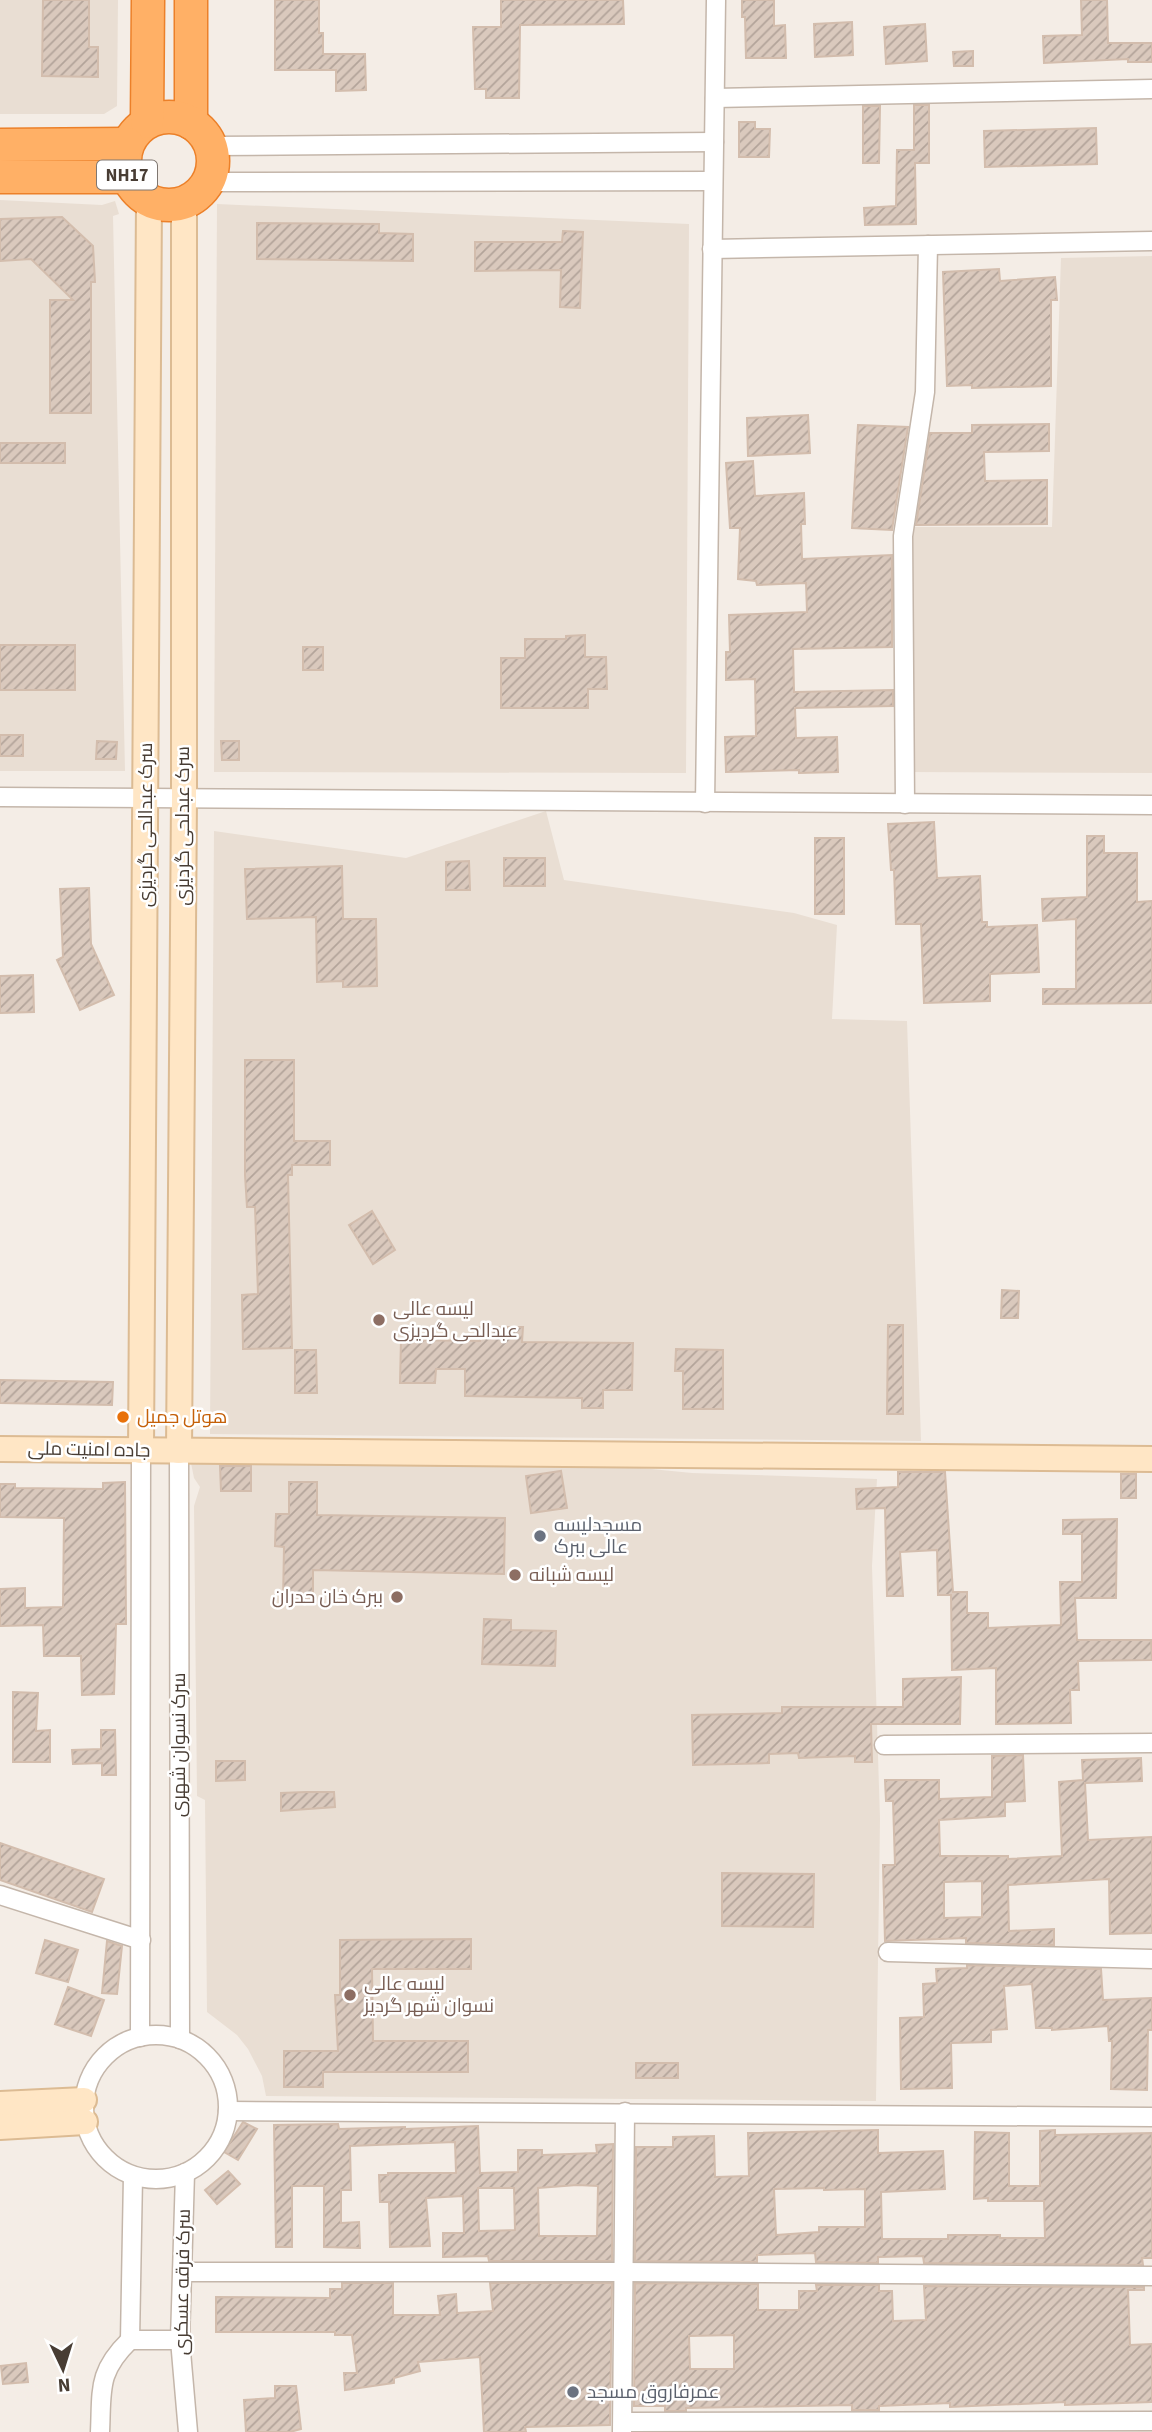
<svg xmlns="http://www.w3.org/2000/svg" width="1152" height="2432" font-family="'Source Sans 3',Cairo,sans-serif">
  <defs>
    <pattern id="building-hatch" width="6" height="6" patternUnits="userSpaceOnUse" patternTransform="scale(1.75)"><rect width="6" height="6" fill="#dac9bd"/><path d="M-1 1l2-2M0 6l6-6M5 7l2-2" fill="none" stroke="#b3a49a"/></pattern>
  </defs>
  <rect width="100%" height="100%" fill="#f4ede6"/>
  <g fill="#e9ded3">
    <path d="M 0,0 L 118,0 L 117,106 L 104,114 L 0,114 Z"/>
    <path d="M 0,200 L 102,205 L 115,201 L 119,214 L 113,216 L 125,771 L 0,771 Z"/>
    <path d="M 217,204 L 689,224 L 686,773 L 214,772 Z"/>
    <path d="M 1152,256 L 1152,773 L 907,772 L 906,527 L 1052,527 L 1061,258 Z"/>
    <path d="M 546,811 L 564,880 L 794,913 L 837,925 L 832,1019 L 907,1021 L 921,1441 L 210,1434 L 214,831 L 406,858 Z"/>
    <path d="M 519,1456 L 692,1473 L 877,1479 L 872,1566 L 880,1819 L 876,2101 L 266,2096 L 262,2076 L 248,2049 L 237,2035 L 207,2012 L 205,1800 L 197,1796 L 194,1506 L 200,1487 L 194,1478 L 190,1458 Z"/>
  </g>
  <g fill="url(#building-hatch)" stroke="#d3bdad" stroke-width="2" fill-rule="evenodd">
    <path d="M 43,0 L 89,0 L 89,47 L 98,47 L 98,77 L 42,76 Z"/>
    <path d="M 275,0 L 319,0 L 319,33 L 323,33 L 323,54 L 365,54 L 366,90 L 336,91 L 336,70 L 275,70 Z"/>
    <path d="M 501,0 L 623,0 L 624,24 L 520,25 L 519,98 L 486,98 L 486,89 L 475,89 L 473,27 L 501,27 Z"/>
    <path d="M 742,0 L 774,0 L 774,26 L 785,25 L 786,58 L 746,58 L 745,17 L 742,17 Z"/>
    <path d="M 1081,0 L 1107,0 L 1108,43 L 1152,43 L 1152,62 L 1128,62 L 1128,59 L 1044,63 L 1043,36 L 1082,35 Z"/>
    <path d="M 852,22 L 853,55 L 815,57 L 814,24 Z"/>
    <path d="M 925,24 L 927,61 L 886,64 L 884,27 Z"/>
    <path d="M 973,51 L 973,66 L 954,66 L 953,52 Z"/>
    <path d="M 914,105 L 929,105 L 929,163 L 915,163 L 916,224 L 865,225 L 864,208 L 896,206 L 897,150 L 914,150 Z"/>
    <path d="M 863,106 L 880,106 L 879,163 L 863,163 Z"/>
    <path d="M 739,122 L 755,122 L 755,129 L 770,129 L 769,157 L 739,157 Z"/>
    <path d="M 1096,128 L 1097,164 L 985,167 L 984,131 Z"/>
    <path d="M 62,217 L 93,246 L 95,282 L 91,282 L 91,413 L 50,413 L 50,300 L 73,300 L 31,259 L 0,261 L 0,219 Z"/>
    <path d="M 257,223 L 379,224 L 379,233 L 413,234 L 413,261 L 257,259 Z"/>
    <path d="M 563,231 L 583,232 L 580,308 L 560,307 L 561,270 L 475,271 L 475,242 L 562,242 Z"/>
    <path d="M 999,269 L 1000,281 L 1055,277 L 1057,300 L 1051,300 L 1051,386 L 972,388 L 972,385 L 947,386 L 943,272 Z"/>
    <path d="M 808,415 L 810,453 L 748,456 L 747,418 Z"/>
    <path d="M 1049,424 L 1049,451 L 984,452 L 985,481 L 1047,480 L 1047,524 L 916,525 L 930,433 L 972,433 L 972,425 Z"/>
    <path d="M 858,425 L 908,427 L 892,530 L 852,528 Z"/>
    <rect x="0" y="443" width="65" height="20"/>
    <path d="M 753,461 L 755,496 L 804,493 L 805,524 L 801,524 L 802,559 L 892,555 L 892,647 L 793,649 L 794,692 L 893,690 L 893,706 L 795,708 L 796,738 L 837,737 L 838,772 L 799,773 L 799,770 L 726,772 L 725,737 L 756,736 L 755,679 L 726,680 L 726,652 L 730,652 L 729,615 L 807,612 L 806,583 L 757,585 L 756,581 L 738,579 L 740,528 L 730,528 L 726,463 Z"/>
    <path d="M 585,635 L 585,657 L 606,657 L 607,689 L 588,689 L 588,708 L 501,708 L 501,658 L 525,658 L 525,639 L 566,639 L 566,636 Z"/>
    <rect x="0" y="645" width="75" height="45"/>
    <rect x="303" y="647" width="20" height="23"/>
    <rect x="0" y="735" width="23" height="21"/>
    <path d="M 97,741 L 117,742 L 116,759 L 96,759 Z"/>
    <path d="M 221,741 L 239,741 L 239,760 L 222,760 Z"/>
    <path d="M 934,822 L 937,878 L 980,876 L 982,922 L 987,922 L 987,927 L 1037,925 L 1039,972 L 990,974 L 990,1001 L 924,1003 L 921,924 L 896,924 L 894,870 L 891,870 L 888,824 Z"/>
    <path d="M 1087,836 L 1104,836 L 1104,853 L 1137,853 L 1137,902 L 1152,901 L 1152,1003 L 1043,1004 L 1043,989 L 1076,989 L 1076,919 L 1043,921 L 1042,899 L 1087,897 Z"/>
    <rect x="815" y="838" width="29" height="76"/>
    <rect x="504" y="858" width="41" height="28"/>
    <path d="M 469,861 L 470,890 L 446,890 L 446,862 Z"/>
    <path d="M 342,866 L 343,919 L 376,919 L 377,986 L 343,987 L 343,981 L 317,982 L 316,917 L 247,919 L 245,869 Z"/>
    <path d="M 89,888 L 91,944 L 114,995 L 80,1010 L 57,960 L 63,957 L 60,889 Z"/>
    <path d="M 33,975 L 34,1012 L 0,1013 L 0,976 Z"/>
    <path d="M 245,1060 L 294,1060 L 294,1141 L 330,1141 L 330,1165 L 292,1165 L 292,1175 L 288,1175 L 292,1348 L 243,1349 L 242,1295 L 258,1294 L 255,1207 L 247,1207 L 245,1175 Z"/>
    <path d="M 372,1211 L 395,1250 L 373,1264 L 349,1225 Z"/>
    <path d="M 1002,1290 L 1019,1291 L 1018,1318 L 1001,1318 Z"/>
    <path d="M 888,1325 L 903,1325 L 903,1414 L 887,1414 Z"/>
    <path d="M 480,1327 L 523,1327 L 522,1342 L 633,1343 L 632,1390 L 603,1390 L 603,1408 L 582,1408 L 582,1398 L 465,1396 L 465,1369 L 436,1369 L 435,1383 L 400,1383 L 401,1340 L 480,1341 Z"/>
    <path d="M 676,1349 L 723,1350 L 723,1409 L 683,1409 L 683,1371 L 675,1371 Z"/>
    <path d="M 295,1350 L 316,1350 L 317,1393 L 295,1393 Z"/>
    <path d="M 0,1380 L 113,1382 L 112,1405 L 0,1403 Z"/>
    <path d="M 220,1466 L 251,1466 L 251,1491 L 221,1491 Z"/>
    <path d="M 561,1471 L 567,1508 L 531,1513 L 526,1476 Z"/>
    <path d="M 898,1472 L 945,1472 L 953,1592 L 967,1592 L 967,1613 L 988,1613 L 988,1628 L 1061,1625 L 1060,1582 L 1082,1582 L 1082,1534 L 1063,1534 L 1063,1520 L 1117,1519 L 1116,1598 L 1075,1598 L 1077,1640 L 1151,1640 L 1152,1660 L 1078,1661 L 1079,1690 L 1070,1690 L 1071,1723 L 996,1724 L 996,1668 L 952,1670 L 951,1595 L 938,1595 L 937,1550 L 900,1552 L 903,1596 L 887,1596 L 885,1508 L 857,1509 L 856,1489 L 898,1487 Z"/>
    <rect x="1121" y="1474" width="15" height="24"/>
    <path d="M 125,1482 L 126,1624 L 116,1624 L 114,1694 L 82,1695 L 81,1656 L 44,1656 L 43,1625 L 0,1626 L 0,1589 L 25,1588 L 25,1608 L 63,1607 L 64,1518 L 0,1517 L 0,1484 L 15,1484 L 15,1488 L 103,1489 L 103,1483 Z"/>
    <path d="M 289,1482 L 317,1482 L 317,1515 L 505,1518 L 504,1574 L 313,1570 L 313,1602 L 283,1602 L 284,1547 L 275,1546 L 276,1514 L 289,1514 Z"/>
    <path d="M 484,1619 L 511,1620 L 511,1630 L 556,1631 L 555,1666 L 482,1664 Z"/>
    <path d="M 961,1677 L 960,1724 L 871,1724 L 872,1762 L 855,1762 L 855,1756 L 799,1758 L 798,1753 L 769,1754 L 769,1763 L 693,1765 L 692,1715 L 782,1713 L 782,1707 L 903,1707 L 903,1679 Z"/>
    <path d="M 13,1692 L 38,1693 L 36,1731 L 50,1730 L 50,1762 L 13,1762 Z"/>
    <path d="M 101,1730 L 115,1730 L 116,1775 L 102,1775 L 102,1763 L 73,1764 L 72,1750 L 101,1749 Z"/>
    <path d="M 1023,1755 L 1025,1801 L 1005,1802 L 1005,1816 L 939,1820 L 940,1856 L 1008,1856 L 1008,1859 L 1062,1856 L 1059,1782 L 1083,1780 L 1082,1760 L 1141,1758 L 1142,1781 L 1085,1783 L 1088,1840 L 1152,1837 L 1152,1933 L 1110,1934 L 1109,1879 L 1008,1885 L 1009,1931 L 1054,1929 L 1054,1945 L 966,1943 L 966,1938 L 885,1941 L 883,1865 L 895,1865 L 893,1801 L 886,1801 L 885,1780 L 939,1780 L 939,1799 L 992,1797 L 992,1756 ZM 982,1881 L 982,1917 L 944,1918 L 944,1882 Z"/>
    <path d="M 216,1761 L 245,1761 L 245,1780 L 216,1781 Z"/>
    <path d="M 306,1792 L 334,1792 L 335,1807 L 281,1811 L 281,1793 Z"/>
    <path d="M 0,1843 L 104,1879 L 92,1912 L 0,1880 Z"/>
    <path d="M 722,1873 L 814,1874 L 813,1927 L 722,1926 Z"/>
    <path d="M 471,1939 L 471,1969 L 372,1969 L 373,2041 L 468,2041 L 468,2072 L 323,2072 L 323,2087 L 284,2087 L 284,2051 L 338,2051 L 335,1995 L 340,1995 L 340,1940 Z"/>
    <path d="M 45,1940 L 78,1950 L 68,1982 L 36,1973 Z"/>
    <path d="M 107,1941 L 122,1946 L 117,1994 L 102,1993 Z"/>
    <path d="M 967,1965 L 1101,1969 L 1103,2000 L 1152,1998 L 1152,2030 L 1148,2030 L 1147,2090 L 1111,2089 L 1112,2041 L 1109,2041 L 1108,2026 L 1052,2030 L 1052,2028 L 1036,2028 L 1032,1984 L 1004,1986 L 1007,2029 L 991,2030 L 991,2042 L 951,2043 L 952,2088 L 901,2089 L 900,2018 L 924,2017 L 923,1984 L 937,1983 L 936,1969 L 967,1968 Z"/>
    <path d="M 68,1987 L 104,2000 L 91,2036 L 55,2024 Z"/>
    <rect x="636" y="2063" width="42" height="15"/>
    <path d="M 243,2122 L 257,2129 L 238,2160 L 224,2152 Z"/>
    <path d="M 338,2124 L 339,2129 L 405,2127 L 405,2129 L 478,2126 L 480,2173 L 518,2172 L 518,2150 L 542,2150 L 542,2155 L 597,2153 L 596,2145 L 613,2144 L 612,2261 L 489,2261 L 488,2256 L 443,2257 L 443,2233 L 464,2233 L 463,2196 L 426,2198 L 430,2246 L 390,2247 L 389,2202 L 380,2202 L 379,2175 L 388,2175 L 388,2173 L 456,2173 L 455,2142 L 350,2146 L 351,2190 L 341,2190 L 341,2223 L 359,2222 L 360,2248 L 324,2247 L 324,2186 L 292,2186 L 292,2247 L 276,2247 L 274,2125 ZM 577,2185 L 598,2186 L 597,2236 L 539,2236 L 538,2188 ZM 478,2188 L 514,2188 L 515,2230 L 479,2231 Z"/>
    <path d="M 878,2130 L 878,2153 L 943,2151 L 945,2189 L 881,2192 L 882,2239 L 948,2239 L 948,2235 L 1000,2235 L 1000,2238 L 1045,2238 L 1044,2201 L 988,2201 L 988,2198 L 974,2199 L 975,2132 L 1009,2133 L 1009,2186 L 1040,2186 L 1040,2131 L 1055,2130 L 1055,2135 L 1152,2133 L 1152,2258 L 1142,2258 L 1143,2265 L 924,2263 L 923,2256 L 878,2257 L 878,2263 L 816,2262 L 815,2253 L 757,2255 L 757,2262 L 635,2261 L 636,2147 L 673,2147 L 673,2137 L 714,2136 L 715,2177 L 749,2176 L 748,2133 ZM 824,2188 L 824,2190 L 865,2189 L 865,2227 L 819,2227 L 819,2232 L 776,2235 L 774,2189 Z"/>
    <path d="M 228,2171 L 240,2184 L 217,2204 L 205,2190 Z"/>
    <path d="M 342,2283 L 393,2283 L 393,2315 L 440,2315 L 438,2296 L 456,2294 L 457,2313 L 493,2311 L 490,2283 L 612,2283 L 610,2425 L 525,2427 L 526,2432 L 484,2432 L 480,2357 L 418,2362 L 420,2371 L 394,2378 L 394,2383 L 345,2390 L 344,2373 L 357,2373 L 352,2335 L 335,2335 L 335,2332 L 216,2332 L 216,2297 L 330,2298 L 330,2289 L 342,2289 Z"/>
    <path d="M 635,2283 L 758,2284 L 758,2310 L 799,2310 L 799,2291 L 817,2291 L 816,2285 L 879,2285 L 879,2291 L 892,2291 L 893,2321 L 926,2320 L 924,2286 L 1144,2287 L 1144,2290 L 1128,2290 L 1130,2345 L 1152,2344 L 1152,2402 L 1065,2405 L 1065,2402 L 950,2407 L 950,2403 L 879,2406 L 879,2410 L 852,2410 L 852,2405 L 686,2408 L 686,2411 L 665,2411 L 665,2406 L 634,2406 ZM 734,2335 L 734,2369 L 690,2369 L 689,2336 Z"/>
    <path d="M 26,2363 L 28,2382 L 3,2384 L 1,2366 Z"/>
    <path d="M 275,2386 L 296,2386 L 301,2429 L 290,2432 L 246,2432 L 244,2400 L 275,2398 Z"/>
  </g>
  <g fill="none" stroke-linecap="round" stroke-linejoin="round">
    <defs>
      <g id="street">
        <path d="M 715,98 L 1152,89"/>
        <path d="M 211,146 L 714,142"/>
        <path d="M 207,182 L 713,181"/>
        <path d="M 712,249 L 1152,241"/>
        <path d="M 0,797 L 1152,805"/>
        <path d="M 705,803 L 716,0"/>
        <path d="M 905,804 L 903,536 L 925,392 L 928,245"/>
        <path d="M 179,1451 L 180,2039"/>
        <path d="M 884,1745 L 1152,1743"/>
        <path d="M 0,1895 L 141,1940"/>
        <path d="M 888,1952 L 1152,1959"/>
        <circle cx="156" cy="2107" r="72"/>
        <path d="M 140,2037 L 141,1451"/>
        <path d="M 228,2111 L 1152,2117"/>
        <path d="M 185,2173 L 180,2340 L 188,2432"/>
        <path d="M 133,2176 L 130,2340 L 180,2340"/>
        <path d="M 183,2272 L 624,2272 L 1152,2276"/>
        <path d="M 623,2422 L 1152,2421"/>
        <path d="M 100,2432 C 102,2390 97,2372 130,2340"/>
        <path d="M 622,2432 L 625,2112"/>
      </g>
      <g id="secondary">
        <path d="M 0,1449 L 1152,1459"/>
        <path d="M 141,1451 L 149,200"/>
        <path d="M 179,1451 L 184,799 L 184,202"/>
        <path d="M 0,2104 L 84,2100"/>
        <path d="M 0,2127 L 85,2122"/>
      </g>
      <g id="highway">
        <path d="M 191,0 L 191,123"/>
        <circle cx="169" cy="161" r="44"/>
        <path d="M 147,122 L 148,0"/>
        <path d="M 0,145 L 127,144"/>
        <path d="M 0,177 L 127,177"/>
      </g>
    </defs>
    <use href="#street" stroke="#c4b6aa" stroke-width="21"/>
    <use href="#secondary" stroke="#dcbb93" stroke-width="28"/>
    <use href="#highway" stroke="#ec8029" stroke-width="35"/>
    <use href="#street" stroke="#fff" stroke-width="18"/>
    <use href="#secondary" stroke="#ffe6c5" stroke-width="24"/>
    <use href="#highway" stroke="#ffb066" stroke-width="32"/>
  </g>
  <g fill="#8d6e63" stroke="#fff" stroke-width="2.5">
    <circle cx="379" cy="1320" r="7"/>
    <circle cx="515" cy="1575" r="7"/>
    <circle cx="397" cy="1597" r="7"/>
    <circle cx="350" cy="1995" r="7"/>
  </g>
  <circle fill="#e8710a" stroke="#fff" stroke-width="2.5" cx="123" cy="1417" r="7"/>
  <g fill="#6b7280" stroke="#fff" stroke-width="2.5">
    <circle cx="540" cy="1536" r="7"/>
    <circle cx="573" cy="2392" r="7"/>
  </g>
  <g text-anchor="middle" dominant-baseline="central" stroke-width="5" stroke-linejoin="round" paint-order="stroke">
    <rect fill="#fff" stroke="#7f7771" stroke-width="2" x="97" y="160.5" width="60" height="29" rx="5"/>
    <g font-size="18" font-weight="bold" fill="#483d34">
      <text x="127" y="175">NH17</text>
    </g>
    <g font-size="19" fill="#483d34" stroke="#fff">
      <text transform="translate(146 825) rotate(-90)">سرک عبدالحی گردیزی</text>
      <text transform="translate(183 826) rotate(-90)">سرک عبدلحی گردیزی</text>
      <text transform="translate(89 1450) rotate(1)">جاده امنیت ملی</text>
      <text transform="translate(179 1745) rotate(-90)">سرک نسوان شهری</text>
      <text transform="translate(183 2282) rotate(-89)">سرک فرقه عسکری</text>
    </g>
    <g font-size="19" fill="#785e54" stroke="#fff" text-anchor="start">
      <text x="393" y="1309">لیسه عالی<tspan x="393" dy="22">عبدالحی گردیزی</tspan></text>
      <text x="529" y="1575">لیسه شبانه</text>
      <text x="383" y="1597" text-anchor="end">ببرک خان حدران</text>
      <text x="364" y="1984">لیسه عالی<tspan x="364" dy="22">نسوان شهر گردیز</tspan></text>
    </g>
    <g font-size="19" fill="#c56008" stroke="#fff" text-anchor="start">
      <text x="137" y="1417">هوتل جمیل</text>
    </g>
    <g font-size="19" fill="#5b616d" stroke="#fff" text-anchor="start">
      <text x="554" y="1525">مسجدلیسه<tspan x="554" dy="22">عالی ببرک</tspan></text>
      <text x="587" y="2392">عمرفاروق مسجد</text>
    </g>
  </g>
  <g transform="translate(63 2369) rotate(176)" stroke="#ffffff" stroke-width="5" paint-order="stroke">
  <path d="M0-5L12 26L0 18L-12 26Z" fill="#483d34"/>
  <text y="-10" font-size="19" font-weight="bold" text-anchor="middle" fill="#483d34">N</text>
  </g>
</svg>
